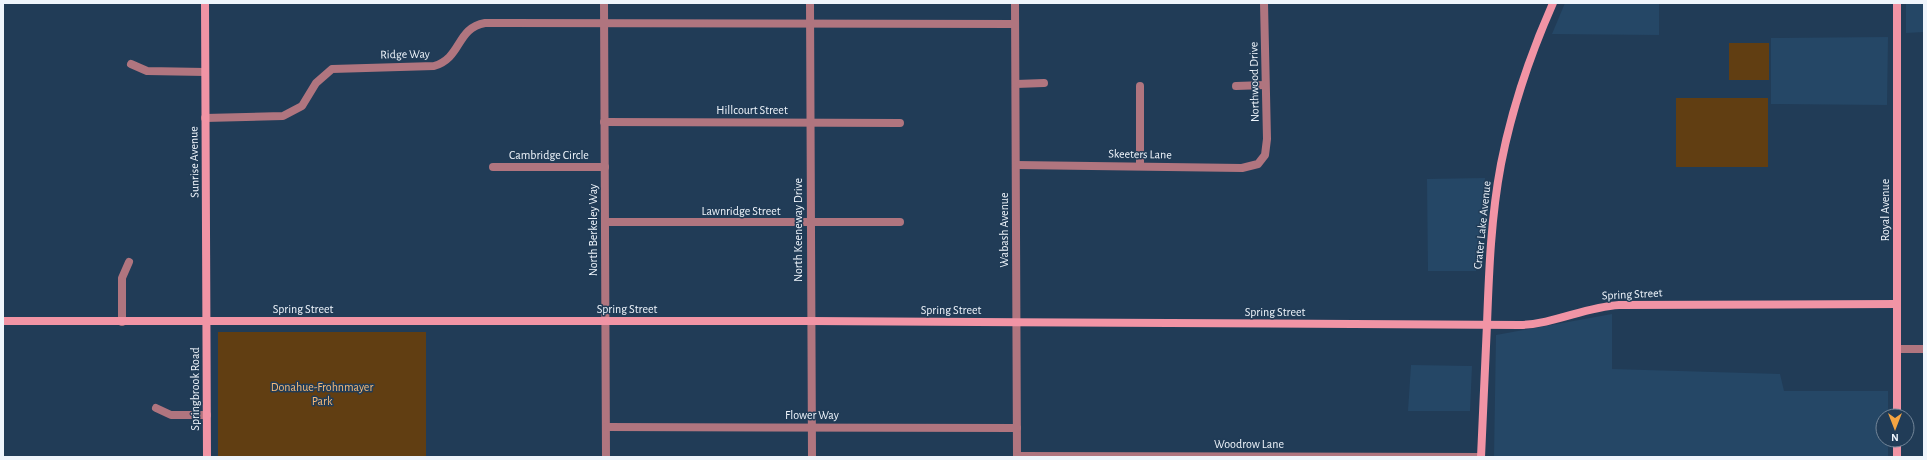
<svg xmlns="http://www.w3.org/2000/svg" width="1927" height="460" font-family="'Alegreya Sans',sans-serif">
  <rect width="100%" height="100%" fill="#213c57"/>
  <g fill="#254766">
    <path d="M 1565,3 L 1659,3 L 1659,35 L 1552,34 Z"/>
    <path d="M 1906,3 L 1924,3 L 1924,32 L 1906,33 Z"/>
    <path d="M 1888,37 L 1887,105 L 1771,104 L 1771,38 Z"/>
    <path d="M 1485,178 L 1476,271 L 1428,271 L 1427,179 Z"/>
    <path d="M 1612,314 L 1612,369 L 1780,374 L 1784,391 L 1888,391 L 1888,416 L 1883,416 L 1883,440 L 1888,440 L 1888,457 L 1494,457 L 1496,335 Z"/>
    <path d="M 1411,365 L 1472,366 L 1470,411 L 1408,411 Z"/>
  </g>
  <g fill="#613e12">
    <rect x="1729" y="43" width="40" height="37"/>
    <rect x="1676" y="98" width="92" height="69"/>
    <rect x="218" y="332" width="208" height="125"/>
  </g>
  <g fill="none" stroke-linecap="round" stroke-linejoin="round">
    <g stroke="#b0757f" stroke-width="8">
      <path d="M 604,3 L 606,457"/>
      <path d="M 810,3 L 812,457"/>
      <path d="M 1015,3 L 1017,457"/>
      <path d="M 131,64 L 147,71 L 205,72"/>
      <path d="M 1016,84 L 1044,83"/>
      <path d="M 1140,86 L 1140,166"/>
      <path d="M 1236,86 L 1265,85"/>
      <path d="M 205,118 L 283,116 L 302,106 L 316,83 L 332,69 L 434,66 C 462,58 456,28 485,23 L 1015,24"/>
      <path d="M 604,122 L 900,123"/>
      <path d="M 1016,165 L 1242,168 L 1258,164 L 1265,155 L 1267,139 L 1264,3"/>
      <path d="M 493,167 L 605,167"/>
      <path d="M 605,222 L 900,222"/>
      <path d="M 122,322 L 122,278 L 129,262"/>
      <path d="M 1897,349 L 1924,349"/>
      <path d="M 156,408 L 171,415 L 207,415"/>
      <path d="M 606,427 L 1017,428"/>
      <path d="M 1017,456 L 1481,457"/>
    </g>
    <g stroke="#f194a5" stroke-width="8">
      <path d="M 205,3 L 207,457"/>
      <path d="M 1897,3 L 1897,416"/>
      <path d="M 3,321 L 811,321 L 1520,325 C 1554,324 1585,307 1619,305 L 1897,304"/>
      <path d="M 1897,440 L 1897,457"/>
      <path d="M 1481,457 C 1483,413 1485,368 1487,324 C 1489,270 1491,217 1501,164 C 1512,108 1530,55 1553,3"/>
    </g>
  </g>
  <g text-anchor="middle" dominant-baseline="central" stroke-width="3" stroke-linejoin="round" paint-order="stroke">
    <g font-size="12" fill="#eff5fc" stroke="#213c57">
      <text transform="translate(405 54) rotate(-1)">Ridge Way</text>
      <text transform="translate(1254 82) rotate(-91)">Northwood Drive</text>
      <text x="752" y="110">Hillcourt Street</text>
      <text transform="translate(1140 154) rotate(1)">Skeeters Lane</text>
      <text x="549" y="155">Cambridge Circle</text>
      <text transform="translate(194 162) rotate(-91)">Sunrise Avenue</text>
      <text transform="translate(1885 210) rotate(-90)">Royal Avenue</text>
      <text x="741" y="211">Lawnridge Street</text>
      <text transform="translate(1482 225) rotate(-84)">Crater Lake Avenue</text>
      <text transform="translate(593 230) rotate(-90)">North Berkeley Way</text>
      <text transform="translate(798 230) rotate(-90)">North Keeneway Drive</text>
      <text transform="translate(1004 230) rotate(-90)">Wabash Avenue</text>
      <text transform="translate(1632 294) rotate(-3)">Spring Street</text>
      <text x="303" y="309">Spring Street</text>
      <text x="627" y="309">Spring Street</text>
      <text x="951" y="310">Spring Street</text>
      <text x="1275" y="312">Spring Street</text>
      <text transform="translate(195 389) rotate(-90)">Springbrook Road</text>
      <text x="812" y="415">Flower Way</text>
      <text x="1249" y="444">Woodrow Lane</text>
    </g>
    <g font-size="12" fill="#f8bb77" stroke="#213c57">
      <text x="322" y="387">Donahue-Frohnmayer<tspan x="322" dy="14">Park</tspan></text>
    </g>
  </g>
  <rect width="1927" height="460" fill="none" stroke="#eff5fc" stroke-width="8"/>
  <g transform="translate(1895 428) rotate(180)"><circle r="19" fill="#213c57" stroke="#738699"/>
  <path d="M0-3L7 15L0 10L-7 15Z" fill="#f3a442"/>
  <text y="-6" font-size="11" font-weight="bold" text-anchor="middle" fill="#eff5fc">N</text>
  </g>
</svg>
